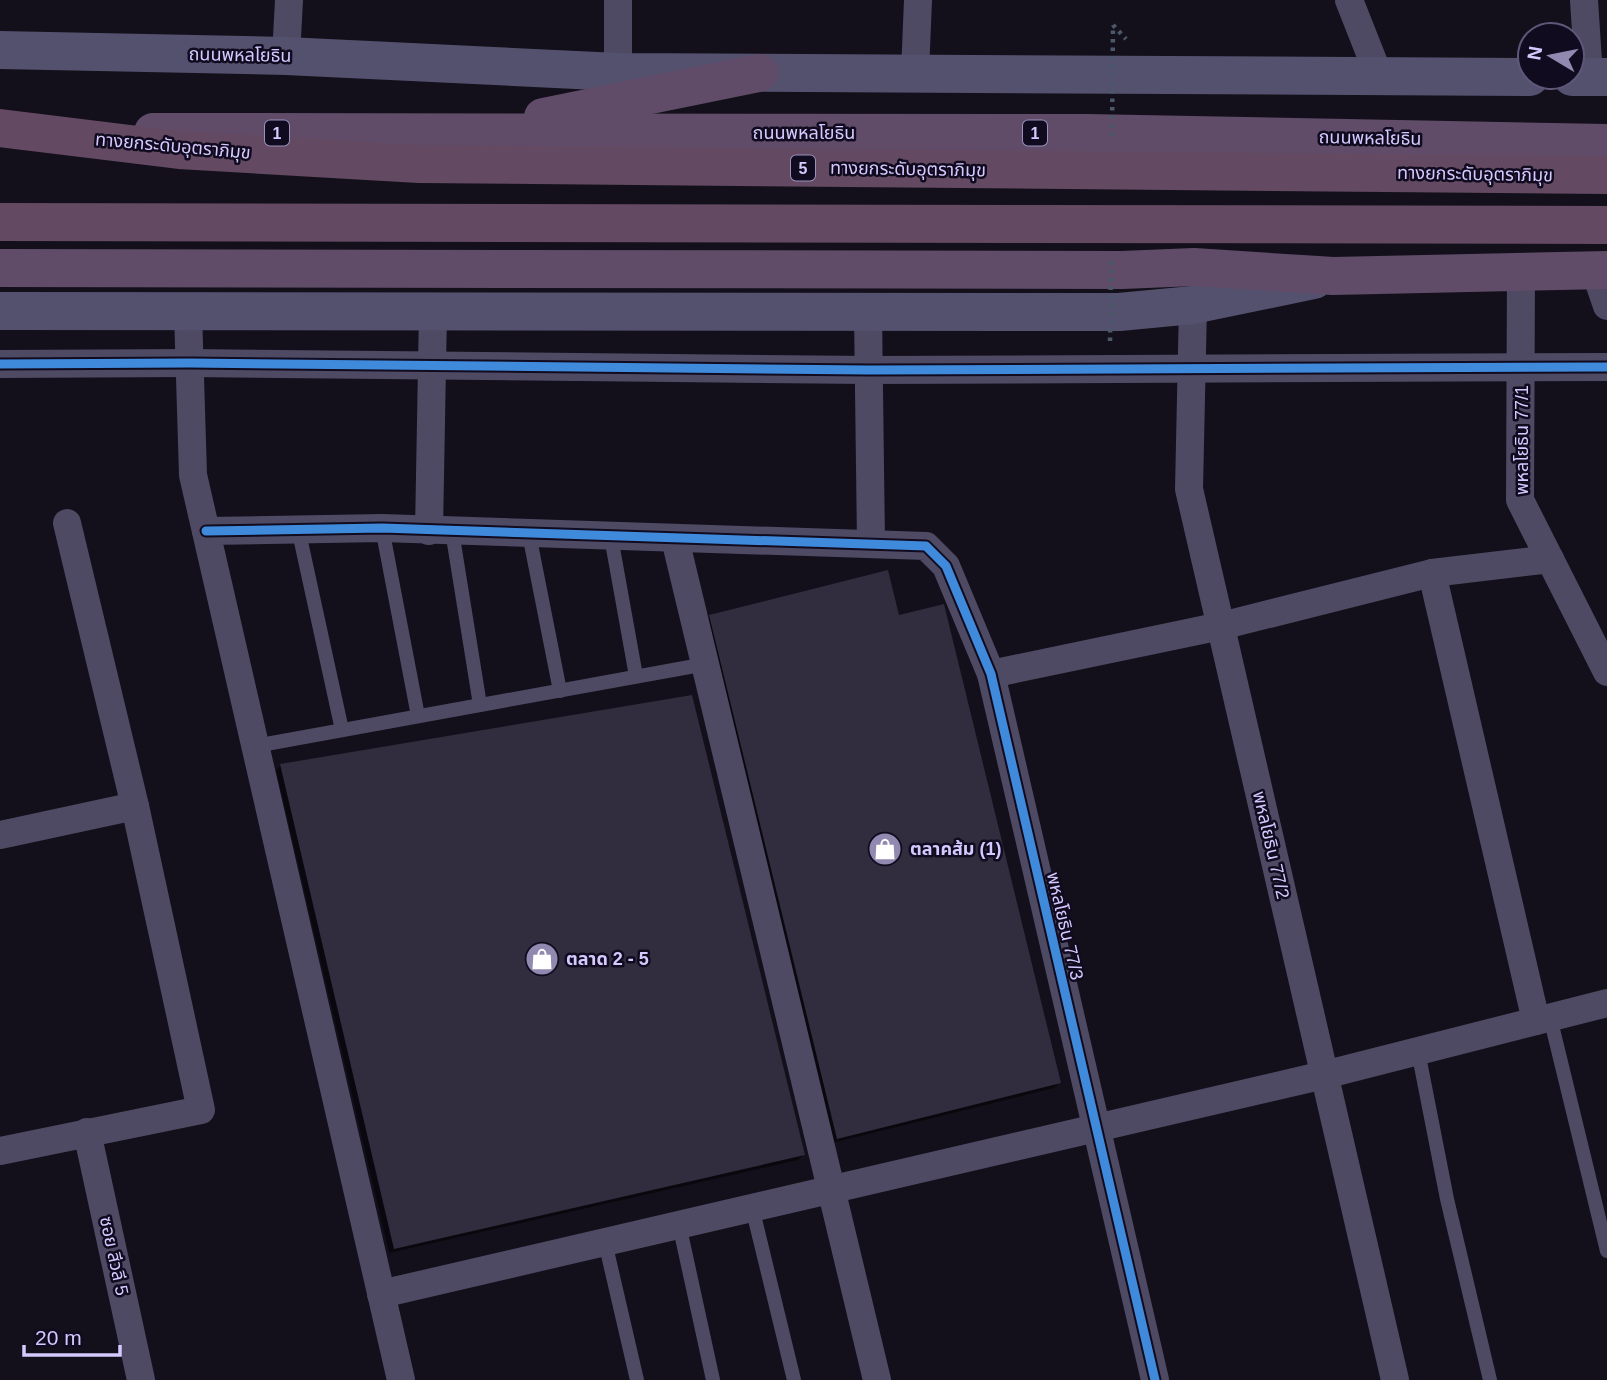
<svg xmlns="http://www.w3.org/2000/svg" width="1607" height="1380" font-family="Helvetica,'Noto Sans Thai',sans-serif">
  <rect width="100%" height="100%" fill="#13101b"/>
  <g fill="#0007">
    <path d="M 710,616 L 898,617 L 1059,1083 L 1054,1088 L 832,1143 L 705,622 Z"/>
    <path d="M 281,765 L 803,1155 L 798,1160 L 389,1253 L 276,770 Z"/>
  </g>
  <g fill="#312c3e">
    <path d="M 888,570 L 899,615 L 944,604 L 1061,1083 L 837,1139 L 709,615 Z"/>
    <path d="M 692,695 L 805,1155 L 394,1249 L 280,764 Z"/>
  </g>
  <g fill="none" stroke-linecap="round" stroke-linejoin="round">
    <path stroke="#4a5868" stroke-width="4.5" stroke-dasharray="3.5 5" stroke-linecap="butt" d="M 1113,25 L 1126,39"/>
    <g stroke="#4e4a64" stroke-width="14">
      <path d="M 298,528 L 342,730"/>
      <path d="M 382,528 L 418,716"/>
      <path d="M 452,531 L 480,705"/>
      <path d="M 529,534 L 560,691"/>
      <path d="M 611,537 L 636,676"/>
      <path d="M 255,746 L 706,664"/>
      <path d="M 1550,1017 L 1607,1251"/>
      <path d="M 1418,1051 L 1447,1199 L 1490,1380"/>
      <path d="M 752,1207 L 794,1380"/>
      <path d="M 679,1224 L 713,1380"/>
      <path d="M 605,1242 L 637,1380"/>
    </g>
    <g stroke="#4e4a64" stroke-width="28">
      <path d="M 618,0 L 618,72"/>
      <path d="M 1349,0 L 1379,76"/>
      <path d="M 1584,0 L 1589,77"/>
      <path d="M 286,56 L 289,0"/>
      <path d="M 915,73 L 918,0"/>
      <path d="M 1595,271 L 1607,306"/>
      <path d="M 1521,272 L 1520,500 L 1607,672"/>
      <path d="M 1193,305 L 1189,489 L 1395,1380"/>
      <path d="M 188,312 L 193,475 L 401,1380"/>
      <path d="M 868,312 L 871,543"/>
      <path d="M 0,364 L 189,363 L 869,370 L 1607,367"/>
      <path d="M 206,531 L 382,528 L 926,546 L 946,566 L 991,674 L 1155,1380"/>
      <path d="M 429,531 L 433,312"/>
      <path d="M 675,539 L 877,1380"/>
      <path d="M 1432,573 L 1536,1021"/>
      <path d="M 991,674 L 1221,626 L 1432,573 L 1550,559"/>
      <path d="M 0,835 L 135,806"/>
      <path d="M 87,1132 L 141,1380"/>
      <path d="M 0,1151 L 201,1110 L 135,806 L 67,523"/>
      <path d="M 381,1294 L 1324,1075 L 1607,1003"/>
    </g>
    <g stroke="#54516f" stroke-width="38">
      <path d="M 0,50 L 286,56 L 618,72 L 1530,77"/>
      <path d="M 1572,77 L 1607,77"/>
      <path d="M 0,311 L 1119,312 L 1193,305 L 1314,280"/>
    </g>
    <g stroke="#604c68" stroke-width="38">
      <path d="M 543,117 L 759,73"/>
      <path d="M 153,132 L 1087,133 L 1607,143"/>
      <path d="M 0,268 L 1122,270 L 1194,267 L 1333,276 L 1607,270"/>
    </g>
    <g stroke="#4a5868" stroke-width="4.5" stroke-dasharray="3.5 5" stroke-linecap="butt">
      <path d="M 1112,136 L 1113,25"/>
      <path d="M 1110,341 L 1111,257"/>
    </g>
    <g stroke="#634a62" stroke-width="38">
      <path d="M 0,128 L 179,150 L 419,164 L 1607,175"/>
      <path d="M 0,222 L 1607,225"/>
    </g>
    <defs>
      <g id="cycleway">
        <path d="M 0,364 L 189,363 L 869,370 L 1607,367"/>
        <path d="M 206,531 L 382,528 L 926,546 L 946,566 L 991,674 L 1155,1380"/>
      </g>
    </defs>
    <use href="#cycleway" stroke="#110b20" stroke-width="13"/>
    <use href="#cycleway" stroke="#408adc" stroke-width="9"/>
  </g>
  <defs>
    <symbol id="shop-disc" viewBox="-11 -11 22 22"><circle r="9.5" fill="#9189af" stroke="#110b20"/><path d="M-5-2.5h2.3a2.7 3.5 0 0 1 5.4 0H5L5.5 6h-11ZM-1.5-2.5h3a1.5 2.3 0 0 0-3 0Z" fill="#fff"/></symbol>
  </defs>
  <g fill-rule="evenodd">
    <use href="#shop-disc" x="866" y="830" width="38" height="38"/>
    <use href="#shop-disc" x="523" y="940" width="38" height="38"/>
  </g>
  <g text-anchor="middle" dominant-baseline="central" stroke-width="5" stroke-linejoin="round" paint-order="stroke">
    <g fill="#110b20" stroke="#9a91bc" stroke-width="2">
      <rect x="265" y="120.5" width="24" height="25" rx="5"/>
      <rect x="1023" y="120.5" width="24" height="25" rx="5"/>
      <rect x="791" y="155.5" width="24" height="25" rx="5"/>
    </g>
    <g font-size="16" font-weight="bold" fill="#d5caff">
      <text x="277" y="133">1</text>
      <text x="1035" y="133">1</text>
      <text x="803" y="168">5</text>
    </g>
    <g font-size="18" fill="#d5caff" stroke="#110b20">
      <text transform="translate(240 55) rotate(1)">ถนนพหลโยธิน</text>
      <text x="804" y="133">ถนนพหลโยธิน</text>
      <text transform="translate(1370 138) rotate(1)">ถนนพหลโยธิน</text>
      <text transform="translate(173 146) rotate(5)">ทางยกระดับอุตราภิมุข</text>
      <text transform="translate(908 169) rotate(1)">ทางยกระดับอุตราภิมุข</text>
      <text transform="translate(1475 174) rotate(1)">ทางยกระดับอุตราภิมุข</text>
      <text transform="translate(1522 440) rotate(-90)">พหลโยธิน 77/1</text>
      <text transform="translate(1271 845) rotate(77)">พหลโยธิน 77/2</text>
      <text transform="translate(1065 926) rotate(77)">พหลโยธิน 77/3</text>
      <text transform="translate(114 1256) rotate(78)">ซอย สีวลี 5</text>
    </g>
    <g font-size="18" font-weight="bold" fill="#d5caff" stroke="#110b20" text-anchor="start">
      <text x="910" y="849">ตลาคส้ม (1)</text>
      <text x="566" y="959">ตลาด 2 - 5</text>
    </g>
  </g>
  <g transform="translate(1551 56) rotate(280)"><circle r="33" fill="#110b20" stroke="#5f5779" stroke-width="2"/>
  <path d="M0-5L12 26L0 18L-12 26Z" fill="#9189af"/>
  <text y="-10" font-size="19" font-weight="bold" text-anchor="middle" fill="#d5caff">N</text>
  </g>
  <path d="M24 1345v10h96v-10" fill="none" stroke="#d5caff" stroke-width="3.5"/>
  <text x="35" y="1345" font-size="21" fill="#d5caff" stroke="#110b20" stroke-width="5" paint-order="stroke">20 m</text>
</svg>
